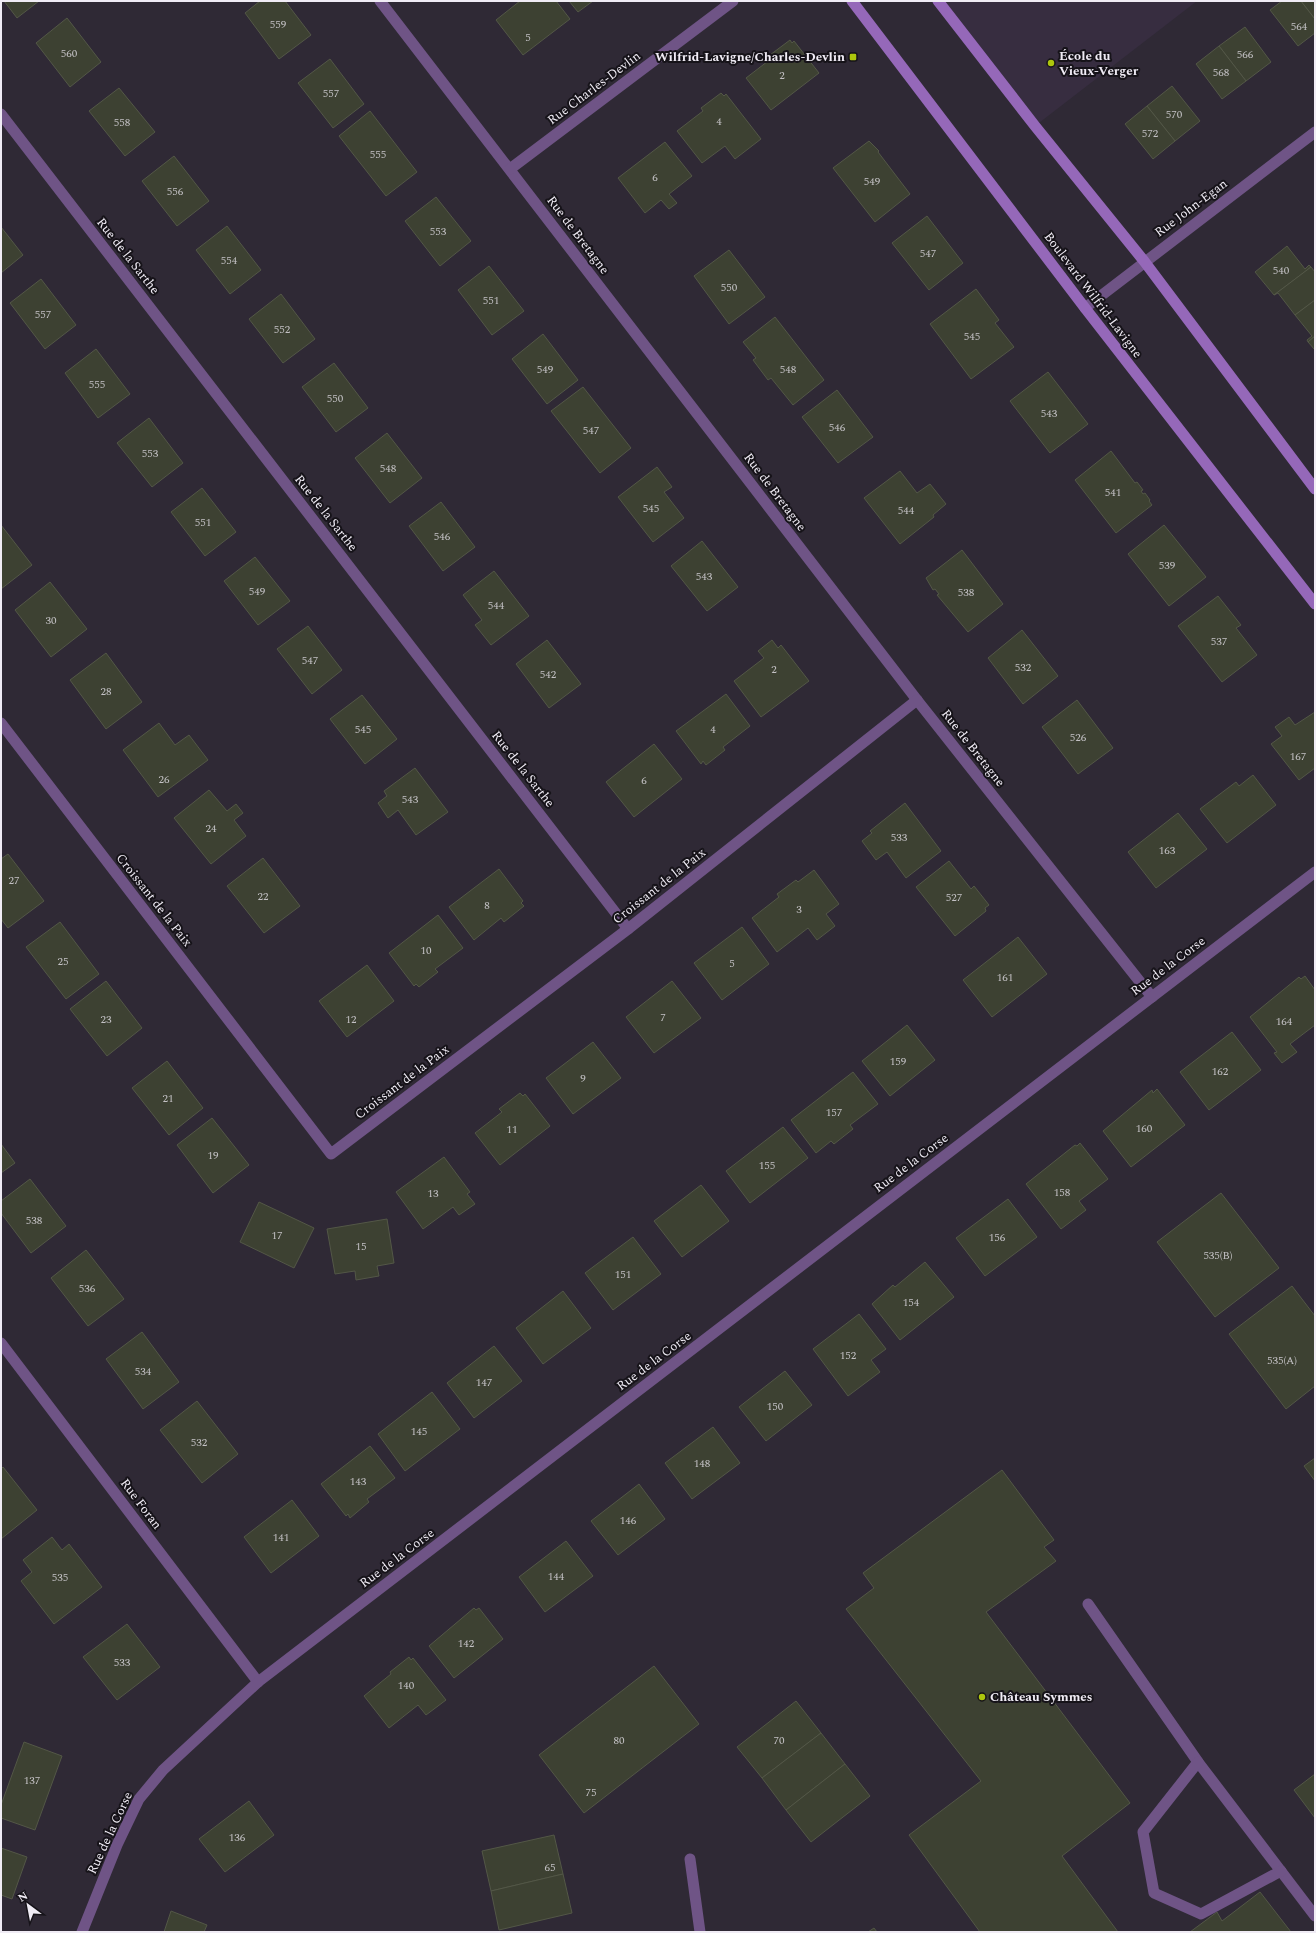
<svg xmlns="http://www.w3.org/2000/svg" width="1316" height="1933" font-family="Spectral,serif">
  <rect width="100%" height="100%" fill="#2f2935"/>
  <path fill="#372d40" d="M 938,1 L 1197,1 L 1035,126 Z"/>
  <g fill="#3d4132" stroke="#535747">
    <path d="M 4,1 L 39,1 L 17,18 Z"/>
    <path d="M 260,1 L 285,1 L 311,35 L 279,59 L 245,13 Z"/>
    <path d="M 520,1 L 556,1 L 570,19 L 523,55 L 496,20 Z"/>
    <path d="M 569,1 L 593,1 L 578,12 Z"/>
    <path d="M 1282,1 L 1301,1 L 1315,19 L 1315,33 L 1298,46 L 1270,10 Z"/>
    <path d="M 1301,1 L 1315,1 L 1315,19 Z"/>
    <path d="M 67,18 L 101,62 L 70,87 L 36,43 Z"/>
    <path d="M 1245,27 L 1271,62 L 1246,81 L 1219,46 Z"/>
    <path d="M 790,40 L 792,43 L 794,41 L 819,73 L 771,110 L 746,78 L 772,58 L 770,55 Z"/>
    <path d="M 1219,46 L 1246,81 L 1222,99 L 1196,64 Z"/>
    <path d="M 330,59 L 364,104 L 333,128 L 298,83 Z"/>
    <path d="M 1172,86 L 1200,121 L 1175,141 L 1147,106 Z"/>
    <path d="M 119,88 L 155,132 L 125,156 L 89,111 Z"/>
    <path d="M 721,93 L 724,96 L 726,94 L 761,139 L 735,159 L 725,146 L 702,163 L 677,131 L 703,111 L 701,108 Z"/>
    <path d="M 1147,106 L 1175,141 L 1153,159 L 1125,124 Z"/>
    <path d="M 370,111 L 417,172 L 386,196 L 339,136 Z"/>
    <path d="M 869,141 L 879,151 L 878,152 L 910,194 L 875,222 L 833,168 Z"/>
    <path d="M 665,142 L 692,176 L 669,194 L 677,203 L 669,209 L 661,200 L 645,213 L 618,178 Z"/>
    <path d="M 174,156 L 209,201 L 177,226 L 142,181 Z"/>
    <path d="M 436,197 L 471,241 L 440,266 L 405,221 Z"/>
    <path d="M 927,216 L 963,263 L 929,290 L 892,243 Z"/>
    <path d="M 227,226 L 261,270 L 230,294 L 196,250 Z"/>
    <path d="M 1,227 L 23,255 L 1,273 Z"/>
    <path d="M 1287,246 L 1305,269 L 1309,265 L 1311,267 L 1274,295 L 1255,272 Z"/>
    <path d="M 729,250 L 765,297 L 729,324 L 694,276 Z"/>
    <path d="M 489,266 L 524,311 L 492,335 L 458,290 Z"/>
    <path d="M 1311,267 L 1315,272 L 1315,300 L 1295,315 L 1278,293 L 1274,295 Z"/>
    <path d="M 41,279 L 76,325 L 45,349 L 10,303 Z"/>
    <path d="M 976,289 L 999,320 L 995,323 L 1014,347 L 971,379 L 930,324 Z"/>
    <path d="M 281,294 L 315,339 L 283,363 L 249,319 Z"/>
    <path d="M 1315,300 L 1315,336 L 1308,342 L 1307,340 L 1312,336 L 1295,315 Z"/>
    <path d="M 775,317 L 824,380 L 793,405 L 771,378 L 768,380 L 753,360 L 756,358 L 743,342 Z"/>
    <path d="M 543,334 L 578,380 L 547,404 L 512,359 Z"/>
    <path d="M 1315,336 L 1315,350 L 1308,342 Z"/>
    <path d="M 96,349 L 130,394 L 98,418 L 65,373 Z"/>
    <path d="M 334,363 L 368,408 L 336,432 L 302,387 Z"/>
    <path d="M 1048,372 L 1088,424 L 1050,453 L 1010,401 Z"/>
    <path d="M 583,387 L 631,448 L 600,473 L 551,411 Z"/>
    <path d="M 837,390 L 873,437 L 838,463 L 802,417 Z"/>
    <path d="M 149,418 L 183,463 L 152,487 L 117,443 Z"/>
    <path d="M 387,433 L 422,478 L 390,503 L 355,458 Z"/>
    <path d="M 1111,451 L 1135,483 L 1137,482 L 1143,490 L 1141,491 L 1143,494 L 1145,493 L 1150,500 L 1149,501 L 1152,505 L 1116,533 L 1075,480 Z"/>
    <path d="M 657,467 L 672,487 L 664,492 L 684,518 L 653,542 L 618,497 Z"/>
    <path d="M 900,471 L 917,493 L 930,484 L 946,504 L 933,515 L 934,517 L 900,544 L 864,498 Z"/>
    <path d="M 202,488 L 236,532 L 205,556 L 171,512 Z"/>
    <path d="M 441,502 L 475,547 L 443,571 L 409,526 Z"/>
    <path d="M 1,525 L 32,565 L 1,589 Z"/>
    <path d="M 1164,525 L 1206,577 L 1169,606 L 1128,554 Z"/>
    <path d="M 702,541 L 738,587 L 707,611 L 671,566 Z"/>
    <path d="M 962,550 L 1003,604 L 968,632 L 937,595 L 939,594 L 935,589 L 933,590 L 926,578 Z"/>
    <path d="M 255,557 L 290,601 L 258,625 L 224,581 Z"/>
    <path d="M 494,571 L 529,616 L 491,645 L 475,625 L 482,620 L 463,595 Z"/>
    <path d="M 50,582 L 87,629 L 51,657 L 15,610 Z"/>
    <path d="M 1218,596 L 1241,625 L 1236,628 L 1257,655 L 1222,682 L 1178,626 Z"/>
    <path d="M 308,626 L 342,670 L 312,694 L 277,649 Z"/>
    <path d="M 1022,630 L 1058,676 L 1023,704 L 988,658 Z"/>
    <path d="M 547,640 L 581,684 L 549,708 L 516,664 Z"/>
    <path d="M 772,640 L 778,648 L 781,645 L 809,681 L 761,717 L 734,681 L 764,658 L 758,651 Z"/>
    <path d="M 106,653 L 142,702 L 106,729 L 70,680 Z"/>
    <path d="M 726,694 L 750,726 L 723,747 L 725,750 L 706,765 L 703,761 L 701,764 L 676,731 Z"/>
    <path d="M 362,695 L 397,739 L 365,764 L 330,719 Z"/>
    <path d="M 1077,700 L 1113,748 L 1078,774 L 1042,727 Z"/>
    <path d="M 1315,712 L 1315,768 L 1299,780 L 1271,744 L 1282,736 L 1275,727 L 1289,717 L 1295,725 Z"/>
    <path d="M 159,723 L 175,745 L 189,735 L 208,760 L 158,797 L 123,750 Z"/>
    <path d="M 654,744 L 682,779 L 634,817 L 606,782 Z"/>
    <path d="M 415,768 L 448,812 L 416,835 L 398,810 L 388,818 L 378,803 L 387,796 L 384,791 Z"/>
    <path d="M 1253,775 L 1276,805 L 1227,843 L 1200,809 L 1236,782 L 1239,786 Z"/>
    <path d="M 209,790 L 227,811 L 236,804 L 243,813 L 234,820 L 246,836 L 211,864 L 174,818 Z"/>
    <path d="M 905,803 L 941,851 L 906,878 L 887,852 L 876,860 L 862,841 L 872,833 L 870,831 Z"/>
    <path d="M 1178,813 L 1207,849 L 1156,888 L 1128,852 Z"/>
    <path d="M 8,854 L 44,901 L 8,928 L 1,919 L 1,859 Z"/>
    <path d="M 263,858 L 300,906 L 264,933 L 227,886 Z"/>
    <path d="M 949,861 L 971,889 L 974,886 L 989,905 L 985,908 L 986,911 L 955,936 L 916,887 Z"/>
    <path d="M 499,869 L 523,901 L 521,903 L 524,906 L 504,922 L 501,918 L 474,940 L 449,907 Z"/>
    <path d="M 814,870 L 839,904 L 826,914 L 835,926 L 817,940 L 808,928 L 777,952 L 752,918 L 779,897 L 777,894 L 796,880 L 798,882 Z"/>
    <path d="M 438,915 L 463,948 L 435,969 L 438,972 L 419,987 L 416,984 L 414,986 L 389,953 Z"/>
    <path d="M 60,922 L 99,974 L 66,999 L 26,947 Z"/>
    <path d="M 742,927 L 769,964 L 722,1000 L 694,963 Z"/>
    <path d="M 1018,937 L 1047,974 L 992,1017 L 963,980 Z"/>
    <path d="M 367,965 L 394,1001 L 347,1037 L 319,1001 Z"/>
    <path d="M 1305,976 L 1315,990 L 1315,1025 L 1290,1044 L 1297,1052 L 1282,1063 L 1274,1053 L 1277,1052 L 1250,1017 L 1299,977 L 1301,979 Z"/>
    <path d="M 106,981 L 142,1028 L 107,1056 L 70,1009 Z"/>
    <path d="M 672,981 L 701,1018 L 654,1053 L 626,1017 Z"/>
    <path d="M 907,1025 L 935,1060 L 890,1096 L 862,1061 Z"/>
    <path d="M 1232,1032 L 1261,1070 L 1209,1110 L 1180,1072 Z"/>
    <path d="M 593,1042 L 621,1078 L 573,1114 L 546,1078 Z"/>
    <path d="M 167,1061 L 203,1108 L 169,1135 L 132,1088 Z"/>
    <path d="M 853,1072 L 878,1104 L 850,1125 L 853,1129 L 834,1144 L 831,1141 L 816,1153 L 791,1120 Z"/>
    <path d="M 1157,1089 L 1185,1125 L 1131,1167 L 1103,1131 L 1152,1090 L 1153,1093 Z"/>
    <path d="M 520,1093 L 523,1096 L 525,1094 L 550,1126 L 500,1165 L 475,1133 L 502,1112 L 499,1109 Z"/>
    <path d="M 212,1118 L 249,1165 L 213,1193 L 177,1145 Z"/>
    <path d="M 783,1127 L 808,1158 L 750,1203 L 726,1171 Z"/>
    <path d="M 1080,1143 L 1108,1179 L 1079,1201 L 1086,1210 L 1061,1229 L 1026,1184 L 1075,1145 L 1077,1146 Z"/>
    <path d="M 1,1144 L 15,1163 L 1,1173 Z"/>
    <path d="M 444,1157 L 470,1192 L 467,1194 L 475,1204 L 459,1215 L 453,1207 L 423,1229 L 396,1192 Z"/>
    <path d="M 30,1179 L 66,1226 L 31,1253 L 1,1213 L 1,1201 Z"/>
    <path d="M 701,1185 L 729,1221 L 682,1257 L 654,1221 Z"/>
    <path d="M 1221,1193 L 1279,1268 L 1215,1317 L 1157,1242 Z"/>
    <path d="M 1008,1199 L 1037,1237 L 985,1276 L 956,1238 Z"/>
    <path d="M 259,1202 L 314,1228 L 294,1268 L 240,1242 Z"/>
    <path d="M 387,1219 L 394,1263 L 377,1266 L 379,1276 L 356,1280 L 355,1271 L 335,1274 L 327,1229 Z"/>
    <path d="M 633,1237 L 661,1274 L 613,1310 L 585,1273 Z"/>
    <path d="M 86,1250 L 124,1299 L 88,1326 L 51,1278 Z"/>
    <path d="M 925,1262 L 954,1297 L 900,1340 L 872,1304 L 893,1285 L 895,1287 Z"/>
    <path d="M 1292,1286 L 1315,1316 L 1315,1386 L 1286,1409 L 1229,1334 Z"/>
    <path d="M 563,1291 L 591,1328 L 543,1364 L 516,1328 Z"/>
    <path d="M 859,1314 L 886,1349 L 871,1360 L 880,1372 L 848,1396 L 813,1349 Z"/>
    <path d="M 142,1332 L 179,1382 L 143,1409 L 106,1359 Z"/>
    <path d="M 494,1346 L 522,1381 L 474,1418 L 447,1383 Z"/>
    <path d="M 785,1371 L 812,1405 L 766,1441 L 739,1407 Z"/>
    <path d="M 432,1392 L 460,1429 L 405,1471 L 378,1434 Z"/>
    <path d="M 197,1401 L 238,1454 L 202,1483 L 160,1430 Z"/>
    <path d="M 713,1427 L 740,1463 L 692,1499 L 665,1463 Z"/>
    <path d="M 370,1446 L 395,1478 L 367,1499 L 369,1502 L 350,1518 L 348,1514 L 346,1516 L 321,1484 Z"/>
    <path d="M 1315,1458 L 1315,1481 L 1304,1466 Z"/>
    <path d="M 3,1467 L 37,1510 L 1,1539 L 1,1469 Z"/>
    <path d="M 1002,1470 L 1054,1540 L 1044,1547 L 1056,1561 L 986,1612 L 1130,1803 L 1062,1856 L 1118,1932 L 980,1932 L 909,1835 L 981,1781 L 846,1609 L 874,1588 L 863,1573 Z"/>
    <path d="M 639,1484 L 665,1519 L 618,1555 L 591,1521 Z"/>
    <path d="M 292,1500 L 319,1536 L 271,1573 L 244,1537 Z"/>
    <path d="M 52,1537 L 62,1550 L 69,1544 L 102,1587 L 54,1624 L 21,1581 L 32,1572 L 23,1560 Z"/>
    <path d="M 566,1541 L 593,1576 L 545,1612 L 519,1577 Z"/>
    <path d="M 474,1608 L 476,1610 L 479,1608 L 503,1639 L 454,1678 L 429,1646 Z"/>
    <path d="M 127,1624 L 160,1667 L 117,1700 L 83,1657 Z"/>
    <path d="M 409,1657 L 411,1660 L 413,1658 L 446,1700 L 426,1715 L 418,1705 L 389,1728 L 364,1696 L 391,1674 L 390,1672 Z"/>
    <path d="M 654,1666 L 699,1724 L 584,1813 L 539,1755 Z"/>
    <path d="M 796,1701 L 821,1733 L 762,1778 L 737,1747 Z"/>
    <path d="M 821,1733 L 845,1764 L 786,1810 L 762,1778 Z"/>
    <path d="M 24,1742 L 62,1756 L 35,1830 L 1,1818 L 1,1805 Z"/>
    <path d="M 845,1764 L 870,1796 L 811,1842 L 786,1810 Z"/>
    <path d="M 1315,1774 L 1315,1818 L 1294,1790 Z"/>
    <path d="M 249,1801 L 274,1835 L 225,1872 L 199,1839 Z"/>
    <path d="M 554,1835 L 563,1874 L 491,1891 L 482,1851 Z"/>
    <path d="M 1,1848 L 27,1857 L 12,1899 L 1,1895 Z"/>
    <path d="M 563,1874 L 572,1913 L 499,1930 L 491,1891 Z"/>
    <path d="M 1260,1892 L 1291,1932 L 1190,1932 L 1217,1912 L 1222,1921 Z"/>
    <path d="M 171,1911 L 207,1925 L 204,1932 L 164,1932 Z"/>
    <path d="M 874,1928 L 877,1932 L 868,1932 Z"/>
  </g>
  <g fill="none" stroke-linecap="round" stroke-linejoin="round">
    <g stroke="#6f5486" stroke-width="11">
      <path d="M 1088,1604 L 1198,1762 L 1315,1916"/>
      <path d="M 1198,1762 L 1143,1832 L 1154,1893 L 1201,1914 L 1281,1871"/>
    </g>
    <g stroke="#6f5486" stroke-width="11">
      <path d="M 380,1 L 917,700 L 1152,997"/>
      <path d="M 1,114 L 628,929"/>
      <path d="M 510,169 L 733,1"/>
      <path d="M 1085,308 L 1315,132"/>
      <path d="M 1,723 L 331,1154 L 628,929 L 917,700"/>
      <path d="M 1,1343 L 258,1682"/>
      <path d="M 690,1859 L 700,1932"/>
      <path d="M 82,1932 L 117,1845 L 139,1799 L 163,1770 L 258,1682 L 1315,872"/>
    </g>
    <g stroke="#9568b9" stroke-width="11">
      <path d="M 852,1 L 1085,308 L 1315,604"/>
      <path d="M 938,1 L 1035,126 L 1144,261 L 1315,489"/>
    </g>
  </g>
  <g fill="#adc60d" stroke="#161319" stroke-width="1.5">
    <rect x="849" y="53" width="8" height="8" rx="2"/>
    <circle cx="1051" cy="63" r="4"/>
    <circle cx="982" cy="1697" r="4"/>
  </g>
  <g text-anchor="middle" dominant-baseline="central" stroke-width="4" stroke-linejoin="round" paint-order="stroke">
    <g font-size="11" fill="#c3c1c4">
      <text x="278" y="24">559</text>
      <text x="1299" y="26">564</text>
      <text x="528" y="37">5</text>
      <text x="69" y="53">560</text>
      <text x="1245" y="54">566</text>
      <text x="1221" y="72">568</text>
      <text x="782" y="75">2</text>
      <text x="331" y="93">557</text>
      <text x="1174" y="114">570</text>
      <text x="719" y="121">4</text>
      <text x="122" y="122">558</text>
      <text x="1150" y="133">572</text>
      <text x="378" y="154">555</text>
      <text x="655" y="177">6</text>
      <text x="872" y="181">549</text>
      <text x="175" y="191">556</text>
      <text x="438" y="231">553</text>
      <text x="928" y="253">547</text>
      <text x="229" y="260">554</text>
      <text x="1281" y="270">540</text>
      <text x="729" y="287">550</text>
      <text x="491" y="300">551</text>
      <text x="43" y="314">557</text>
      <text x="282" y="329">552</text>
      <text x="972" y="336">545</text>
      <text x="545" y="369">549</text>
      <text x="788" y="369">548</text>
      <text x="97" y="384">555</text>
      <text x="335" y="398">550</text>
      <text x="1049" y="413">543</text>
      <text x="837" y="427">546</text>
      <text x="591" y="430">547</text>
      <text x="150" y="453">553</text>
      <text x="388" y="468">548</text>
      <text x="1113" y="492">541</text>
      <text x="651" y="508">545</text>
      <text x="906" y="510">544</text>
      <text x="203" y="522">551</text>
      <text x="442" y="536">546</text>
      <text x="1167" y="565">539</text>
      <text x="704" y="576">543</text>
      <text x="257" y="591">549</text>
      <text x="966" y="592">538</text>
      <text x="496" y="605">544</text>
      <text x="51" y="620">30</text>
      <text x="1219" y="641">537</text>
      <text x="310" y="660">547</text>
      <text x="1023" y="667">532</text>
      <text x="774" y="669">2</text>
      <text x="548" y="674">542</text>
      <text x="106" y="691">28</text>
      <text x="363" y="729">545</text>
      <text x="713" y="729">4</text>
      <text x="1078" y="737">526</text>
      <text x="1298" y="756">167</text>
      <text x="164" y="779">26</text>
      <text x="644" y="780">6</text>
      <text x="410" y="799">543</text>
      <text x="211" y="828">24</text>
      <text x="899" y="837">533</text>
      <text x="1167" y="850">163</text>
      <text x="14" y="880">27</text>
      <text x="263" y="896">22</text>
      <text x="954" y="897">527</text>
      <text x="487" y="905">8</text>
      <text x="799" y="909">3</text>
      <text x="426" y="950">10</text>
      <text x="63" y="961">25</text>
      <text x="732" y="963">5</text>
      <text x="1005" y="977">161</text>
      <text x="663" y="1017">7</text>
      <text x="106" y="1019">23</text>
      <text x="351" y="1019">12</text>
      <text x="1284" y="1021">164</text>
      <text x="898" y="1061">159</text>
      <text x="1220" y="1071">162</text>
      <text x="583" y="1078">9</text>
      <text x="168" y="1098">21</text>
      <text x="834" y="1112">157</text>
      <text x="1144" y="1128">160</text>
      <text x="512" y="1129">11</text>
      <text x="213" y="1155">19</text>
      <text x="767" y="1165">155</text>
      <text x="1062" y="1192">158</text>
      <text x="433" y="1193">13</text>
      <text x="34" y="1220">538</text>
      <text x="277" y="1235">17</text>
      <text x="997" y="1237">156</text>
      <text x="361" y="1246">15</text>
      <text x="1218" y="1255">535(B)</text>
      <text x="623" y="1274">151</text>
      <text x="87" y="1288">536</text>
      <text x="911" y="1302">154</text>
      <text x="848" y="1355">152</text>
      <text x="1282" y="1360">535(A)</text>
      <text x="143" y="1371">534</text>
      <text x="484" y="1382">147</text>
      <text x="775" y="1406">150</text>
      <text x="419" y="1431">145</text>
      <text x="199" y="1442">532</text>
      <text x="702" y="1463">148</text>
      <text x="358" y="1481">143</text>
      <text x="628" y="1520">146</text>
      <text x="281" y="1537">141</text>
      <text x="556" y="1576">144</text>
      <text x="60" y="1577">535</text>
      <text x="466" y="1643">142</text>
      <text x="122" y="1662">533</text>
      <text x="406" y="1685">140</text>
      <text x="619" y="1740">80</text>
      <text x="779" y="1740">70</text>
      <text x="32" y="1780">137</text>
      <text x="591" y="1792">75</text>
      <text x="237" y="1837">136</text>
      <text x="550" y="1867">65</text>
    </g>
    <g font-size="13" font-weight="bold" fill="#f0ecf5" stroke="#161319" text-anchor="start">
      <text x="1059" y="56">École du<tspan x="1059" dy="15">Vieux-Verger</tspan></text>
      <text x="845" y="57" text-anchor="end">Wilfrid-Lavigne/Charles-Devlin</text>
      <text x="990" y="1697">Château Symmes</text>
    </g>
    <g font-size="13" fill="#f0ecf5" stroke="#161319">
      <text transform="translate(594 88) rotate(-37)">Rue Charles-Devlin</text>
      <text transform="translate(1191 208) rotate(-37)">Rue John-Egan</text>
      <text transform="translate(578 235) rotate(53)">Rue de Bretagne</text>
      <text transform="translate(128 256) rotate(52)">Rue de la Sarthe</text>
      <text transform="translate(1093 295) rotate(53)">Boulevard Wilfrid-Lavigne</text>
      <text transform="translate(775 492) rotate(53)">Rue de Bretagne</text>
      <text transform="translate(326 513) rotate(52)">Rue de la Sarthe</text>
      <text transform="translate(973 748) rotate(52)">Rue de Bretagne</text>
      <text transform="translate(523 769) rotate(52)">Rue de la Sarthe</text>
      <text transform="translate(659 886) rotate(-38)">Croissant de la Paix</text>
      <text transform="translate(154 900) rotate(52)">Croissant de la Paix</text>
      <text transform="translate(1168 966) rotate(-37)">Rue de la Corse</text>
      <text transform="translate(402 1082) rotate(-37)">Croissant de la Paix</text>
      <text transform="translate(911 1163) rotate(-37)">Rue de la Corse</text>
      <text transform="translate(654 1361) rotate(-37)">Rue de la Corse</text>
      <text transform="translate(141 1504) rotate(53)">Rue Foran</text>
      <text transform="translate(397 1558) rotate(-37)">Rue de la Corse</text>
      <text transform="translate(110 1833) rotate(-65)">Rue de la Corse</text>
    </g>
  </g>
  <rect width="1316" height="1933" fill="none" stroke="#f0ecf5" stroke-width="4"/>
  <g transform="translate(28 1905) rotate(328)" stroke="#161319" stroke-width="3" paint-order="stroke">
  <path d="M0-3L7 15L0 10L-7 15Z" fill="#f0ecf5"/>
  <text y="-6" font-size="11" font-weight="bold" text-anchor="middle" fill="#f0ecf5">N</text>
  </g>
</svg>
